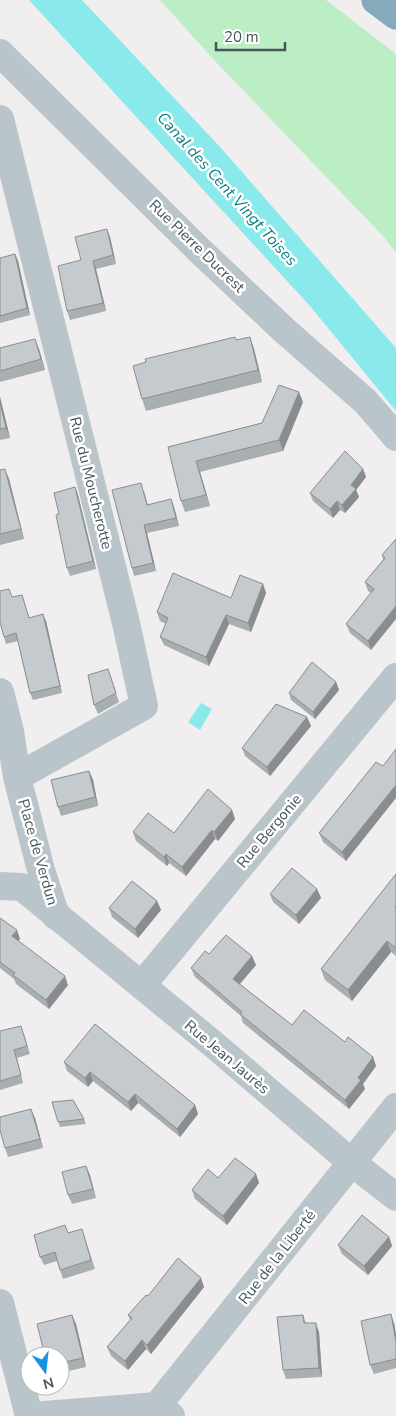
<svg xmlns="http://www.w3.org/2000/svg" width="396" height="1416" font-family="'Nunito Sans',sans-serif">
  <rect width="100%" height="100%" fill="#f0eeee"/>
  <path fill="#bceec6" d="M 160,0 L 326,0 L 396,54 L 396,253 L 384,237 L 214,60 Z"/>
  <g fill="#89e9eb">
    <path d="M 29,0 L 82,0 L 221,148 L 396,348 L 396,411 L 310,306 Z"/>
    <path d="M 201,703 L 212,709 L 200,730 L 188,722 Z"/>
  </g>
  <g fill="none" stroke-linecap="round" stroke-linejoin="round">
    <defs>
      <path id="highway" d="M 376,0 L 396,15"/>
    </defs>
    <use href="#highway" stroke="#7195a9" stroke-width="29"/>
    <g stroke="#b9c5cb" stroke-width="28">
      <path d="M 0,53 L 197,248 L 285,331 L 366,402 L 396,437"/>
      <path d="M 0,119 L 126,623 L 144,706 L 17,777"/>
      <path d="M 0,692 L 10,731 L 17,777 L 41,870 L 56,916"/>
      <path d="M 0,886 L 22,887 L 213,1044 L 351,1162 L 396,1197"/>
      <path d="M 142,985 L 396,677"/>
      <path d="M 0,1303 L 29,1416"/>
      <path d="M 157,1406 L 396,1107"/>
      <path d="M 32,1416 L 157,1406 L 171,1416"/>
    </g>
    <use href="#highway" stroke="#85aabd" stroke-width="28"/>
  </g>
  <g fill="#a9aeb1">
    <path d="M 110,237 L 116,264 L 96,269 L 106,311 L 70,320 L 67,311 L 81,260 Z"/>
    <path d="M 15,254 L 18,261 L 30,315 L 0,323 L 0,258 Z"/>
    <path d="M 250,337 L 254,349 L 262,382 L 146,411 L 142,399 L 236,340 Z"/>
    <path d="M 0,348 L 39,349 L 45,370 L 0,382 Z"/>
    <path d="M 0,397 L 10,438 L 0,440 Z"/>
    <path d="M 303,402 L 283,451 L 200,472 L 210,506 L 185,512 L 181,501 L 168,447 L 262,423 Z"/>
    <path d="M 363,469 L 366,477 L 356,490 L 359,497 L 345,513 L 340,510 L 333,518 L 313,501 L 310,493 Z"/>
    <path d="M 0,470 L 9,479 L 24,539 L 0,545 Z"/>
    <path d="M 75,487 L 78,495 L 96,569 L 70,576 L 67,568 L 59,514 Z"/>
    <path d="M 144,491 L 148,505 L 171,499 L 174,507 L 179,526 L 147,533 L 156,571 L 134,576 L 132,568 Z"/>
    <path d="M 396,539 L 371,650 L 350,633 L 346,624 L 371,593 L 368,591 L 365,582 L 383,560 L 382,555 Z"/>
    <path d="M 263,584 L 266,593 L 251,632 L 229,624 L 209,666 L 164,645 L 160,637 L 166,624 L 160,621 L 157,612 L 231,598 Z"/>
    <path d="M 22,595 L 29,618 L 46,621 L 62,693 L 33,700 L 30,693 L 18,641 L 6,644 L 4,637 L 12,597 Z"/>
    <path d="M 108,669 L 119,702 L 98,714 L 94,705 Z"/>
    <path d="M 336,682 L 339,690 L 315,719 L 291,700 L 289,693 Z"/>
    <path d="M 307,717 L 311,726 L 270,776 L 245,756 L 242,748 Z"/>
    <path d="M 376,762 L 346,861 L 323,842 L 319,833 Z"/>
    <path d="M 89,771 L 93,780 L 98,806 L 61,816 L 58,807 Z"/>
    <path d="M 232,810 L 235,819 L 218,841 L 215,839 L 186,876 L 169,863 L 167,866 L 136,841 L 133,832 L 174,833 Z"/>
    <path d="M 396,874 L 396,956 L 391,952 L 352,1001 L 325,980 L 321,969 Z"/>
    <path d="M 317,889 L 321,898 L 299,924 L 273,902 L 270,894 Z"/>
    <path d="M 157,901 L 161,910 L 138,938 L 112,917 L 109,908 Z"/>
    <path d="M 0,918 L 20,939 L 18,941 L 68,985 L 49,1009 L 16,984 L 14,979 L 0,968 Z"/>
    <path d="M 209,954 L 256,965 L 240,984 L 292,1025 L 345,1042 L 373,1057 L 376,1066 L 363,1084 L 365,1089 L 349,1109 L 243,1023 L 241,1016 L 195,977 L 191,968 Z"/>
    <path d="M 0,1031 L 24,1034 L 30,1054 L 17,1058 L 23,1083 L 0,1090 Z"/>
    <path d="M 64,1062 L 195,1105 L 198,1114 L 180,1137 L 138,1103 L 131,1111 L 93,1081 L 88,1087 L 67,1071 Z"/>
    <path d="M 52,1102 L 84,1119 L 86,1124 L 60,1127 Z"/>
    <path d="M 35,1118 L 43,1148 L 8,1157 L 5,1148 Z"/>
    <path d="M 86,1166 L 96,1198 L 72,1204 L 68,1195 Z"/>
    <path d="M 256,1174 L 259,1183 L 227,1225 L 195,1199 L 192,1190 L 218,1178 Z"/>
    <path d="M 82,1229 L 95,1269 L 63,1279 L 57,1261 L 44,1265 L 40,1257 L 68,1233 Z"/>
    <path d="M 389,1237 L 392,1246 L 368,1275 L 342,1254 L 338,1245 Z"/>
    <path d="M 204,1287 L 151,1354 L 146,1349 L 128,1370 L 111,1356 L 107,1347 L 130,1320 L 128,1315 L 148,1296 Z"/>
    <path d="M 303,1315 L 306,1323 L 319,1332 L 322,1377 L 286,1379 L 283,1370 Z"/>
    <path d="M 394,1323 L 396,1334 L 396,1368 L 374,1374 L 370,1365 Z"/>
    <path d="M 76,1324 L 86,1367 L 60,1373 L 60,1356 Z"/>
  </g>
  <g fill="#898d90">
    <path d="M 107,229 L 110,237 L 116,264 L 113,255 Z"/>
    <path d="M 15,254 L 18,261 L 30,315 L 27,308 Z"/>
    <path d="M 93,261 L 96,269 L 106,311 L 103,303 Z"/>
    <path d="M 250,337 L 254,349 L 262,382 L 258,370 Z"/>
    <path d="M 35,339 L 39,349 L 45,370 L 41,359 Z"/>
    <path d="M 299,392 L 303,402 L 283,451 L 279,440 Z"/>
    <path d="M 0,397 L 10,438 L 6,428 L 0,402 Z"/>
    <path d="M 196,461 L 200,472 L 210,506 L 206,495 Z"/>
    <path d="M 5,469 L 9,479 L 24,539 L 21,529 Z"/>
    <path d="M 363,469 L 366,477 L 356,490 L 359,497 L 345,513 L 342,505 L 351,485 Z"/>
    <path d="M 75,487 L 78,495 L 96,569 L 93,561 Z"/>
    <path d="M 171,499 L 174,507 L 179,526 L 176,518 Z"/>
    <path d="M 337,501 L 340,510 L 333,518 L 330,509 Z"/>
    <path d="M 144,525 L 147,533 L 156,571 L 153,563 Z"/>
    <path d="M 263,584 L 266,593 L 251,632 L 248,623 Z"/>
    <path d="M 396,606 L 396,619 L 371,650 L 368,641 Z"/>
    <path d="M 43,614 L 46,621 L 62,693 L 60,686 Z"/>
    <path d="M 226,615 L 229,624 L 209,666 L 206,657 Z"/>
    <path d="M 336,682 L 339,690 L 315,719 L 313,712 Z"/>
    <path d="M 307,717 L 311,726 L 270,776 L 267,767 Z"/>
    <path d="M 89,771 L 93,780 L 98,806 L 95,797 Z"/>
    <path d="M 396,785 L 396,798 L 346,861 L 342,852 Z"/>
    <path d="M 232,810 L 235,819 L 218,841 L 214,832 Z"/>
    <path d="M 212,830 L 215,839 L 186,876 L 182,867 Z"/>
    <path d="M 166,854 L 169,863 L 167,866 L 164,857 Z"/>
    <path d="M 317,889 L 321,898 L 299,924 L 296,915 Z"/>
    <path d="M 157,901 L 161,910 L 138,938 L 135,929 Z"/>
    <path d="M 17,930 L 20,939 L 15,945 L 12,936 Z"/>
    <path d="M 387,941 L 391,952 L 352,1001 L 348,990 Z"/>
    <path d="M 252,956 L 256,965 L 236,988 L 233,979 Z"/>
    <path d="M 65,976 L 68,985 L 49,1009 L 46,1000 Z"/>
    <path d="M 373,1057 L 376,1066 L 363,1084 L 365,1089 L 349,1109 L 345,1100 L 358,1078 Z"/>
    <path d="M 90,1072 L 93,1081 L 88,1087 L 85,1078 Z"/>
    <path d="M 135,1094 L 138,1103 L 131,1111 L 128,1102 Z"/>
    <path d="M 195,1105 L 198,1114 L 180,1137 L 177,1129 Z"/>
    <path d="M 31,1109 L 35,1118 L 43,1148 L 40,1139 Z"/>
    <path d="M 86,1166 L 90,1175 L 96,1198 L 93,1189 Z"/>
    <path d="M 256,1174 L 259,1183 L 227,1225 L 223,1216 Z"/>
    <path d="M 389,1237 L 392,1246 L 368,1275 L 364,1266 Z"/>
    <path d="M 201,1278 L 204,1287 L 151,1354 L 147,1345 Z"/>
    <path d="M 391,1314 L 394,1323 L 396,1334 L 396,1342 Z"/>
    <path d="M 72,1315 L 76,1324 L 86,1367 L 83,1358 Z"/>
    <path d="M 316,1323 L 319,1332 L 322,1377 L 319,1368 Z"/>
    <path d="M 142,1340 L 146,1349 L 128,1370 L 125,1361 Z"/>
  </g>
  <g fill="#c4cace" stroke="#898d90">
    <path d="M 107,229 L 113,255 L 93,261 L 103,303 L 67,311 L 58,266 L 81,260 L 75,237 Z"/>
    <path d="M 15,254 L 27,308 L 0,316 L 0,258 Z"/>
    <path d="M 235,337 L 236,340 L 250,337 L 258,370 L 142,399 L 133,366 L 146,362 L 145,359 Z"/>
    <path d="M 35,339 L 41,359 L 0,371 L 0,348 Z"/>
    <path d="M 279,385 L 299,392 L 279,440 L 196,461 L 206,495 L 181,501 L 168,447 L 262,423 Z"/>
    <path d="M 0,402 L 6,428 L 0,429 Z"/>
    <path d="M 345,451 L 363,469 L 351,485 L 356,489 L 342,505 L 337,501 L 330,509 L 310,493 Z"/>
    <path d="M 5,469 L 21,529 L 0,534 L 0,470 Z"/>
    <path d="M 141,483 L 147,505 L 171,499 L 176,518 L 144,525 L 153,563 L 132,568 L 112,490 Z"/>
    <path d="M 75,487 L 93,561 L 67,568 L 56,515 L 59,514 L 54,493 Z"/>
    <path d="M 396,539 L 396,606 L 368,641 L 346,624 L 374,589 L 365,582 L 385,558 L 382,555 Z"/>
    <path d="M 173,573 L 231,598 L 240,575 L 263,584 L 248,623 L 226,615 L 206,657 L 160,637 L 168,618 L 157,612 Z"/>
    <path d="M 9,589 L 12,597 L 22,595 L 29,618 L 43,614 L 60,686 L 30,693 L 16,633 L 4,637 L 0,622 L 0,591 Z"/>
    <path d="M 312,662 L 336,682 L 313,712 L 289,693 Z"/>
    <path d="M 108,669 L 116,693 L 94,705 L 88,675 Z"/>
    <path d="M 276,704 L 307,717 L 267,767 L 242,748 Z"/>
    <path d="M 396,749 L 396,785 L 342,852 L 319,833 L 376,762 L 383,766 Z"/>
    <path d="M 89,771 L 95,797 L 58,807 L 51,780 Z"/>
    <path d="M 208,789 L 232,810 L 214,832 L 212,830 L 182,867 L 166,854 L 164,857 L 133,832 L 148,813 L 174,833 Z"/>
    <path d="M 292,868 L 317,889 L 296,915 L 270,894 Z"/>
    <path d="M 396,874 L 396,906 L 395,907 L 396,908 L 396,948 L 387,941 L 348,990 L 321,969 Z"/>
    <path d="M 132,881 L 157,901 L 135,929 L 109,908 Z"/>
    <path d="M 0,918 L 17,930 L 12,936 L 65,976 L 46,1000 L 13,975 L 15,973 L 0,962 Z"/>
    <path d="M 226,935 L 252,956 L 233,979 L 292,1025 L 304,1010 L 345,1042 L 348,1037 L 373,1057 L 358,1078 L 361,1080 L 345,1100 L 240,1014 L 242,1012 L 191,968 L 205,951 L 209,954 Z"/>
    <path d="M 95,1024 L 195,1105 L 177,1129 L 135,1094 L 128,1102 L 90,1072 L 85,1078 L 64,1062 Z"/>
    <path d="M 21,1026 L 27,1046 L 14,1050 L 21,1075 L 0,1081 L 0,1031 Z"/>
    <path d="M 73,1100 L 84,1119 L 58,1122 L 52,1102 Z"/>
    <path d="M 31,1109 L 40,1139 L 5,1148 L 0,1130 L 0,1117 Z"/>
    <path d="M 235,1158 L 256,1174 L 223,1216 L 192,1190 L 208,1169 L 218,1178 Z"/>
    <path d="M 86,1166 L 93,1189 L 68,1195 L 62,1172 Z"/>
    <path d="M 362,1215 L 389,1237 L 364,1266 L 338,1245 Z"/>
    <path d="M 65,1225 L 68,1233 L 82,1229 L 91,1260 L 60,1270 L 55,1252 L 40,1257 L 34,1235 Z"/>
    <path d="M 178,1258 L 201,1278 L 147,1345 L 142,1340 L 125,1361 L 107,1347 L 132,1318 L 128,1315 L 146,1295 L 148,1296 Z"/>
    <path d="M 391,1314 L 396,1342 L 396,1359 L 370,1365 L 361,1321 Z"/>
    <path d="M 72,1315 L 83,1358 L 60,1363 L 60,1356 L 45,1356 L 37,1324 Z"/>
    <path d="M 303,1315 L 304,1323 L 316,1323 L 319,1368 L 283,1370 L 277,1317 Z"/>
  </g>
  <g text-anchor="middle" dominant-baseline="central" stroke-width="5" stroke-linejoin="round" paint-order="stroke">
    <g font-size="15" fill="#46555b" stroke="#fff">
      <text transform="translate(197 246) rotate(44)">Rue Pierre Ducrest</text>
      <text transform="translate(91 483) rotate(76)">Rue du Moucherotte</text>
      <text transform="translate(269 831) rotate(-50)">Rue Bergonie</text>
      <text transform="translate(38 852) rotate(74)">Place de Verdun</text>
      <text transform="translate(227 1057) rotate(40)">Rue Jean Jaurès</text>
      <text transform="translate(277 1257) rotate(-52)">Rue de la Liberté</text>
    </g>
    <g font-size="16" font-style="italic" fill="#0d7e82" stroke="#fff">
      <text transform="translate(227 189) rotate(48)">Canal des Cent Vingt Toises</text>
    </g>
  </g>
  <g transform="translate(45 1371) rotate(165)"><circle r="24" fill="#ffffff" stroke="#b5bbbd"/>
  <path d="M0-4L9 19L0 12L-9 19Z" fill="#1993df"/>
  <text y="-8" font-size="14" font-weight="bold" text-anchor="middle" fill="#46555b">N</text>
  </g>
  <path d="M216 42v8h69v-8" fill="none" stroke="#46555b" stroke-width="2.5"/>
  <text x="224" y="42" font-size="15" fill="#46555b" stroke="#ffffff" stroke-width="4" paint-order="stroke">20 m</text>
</svg>
